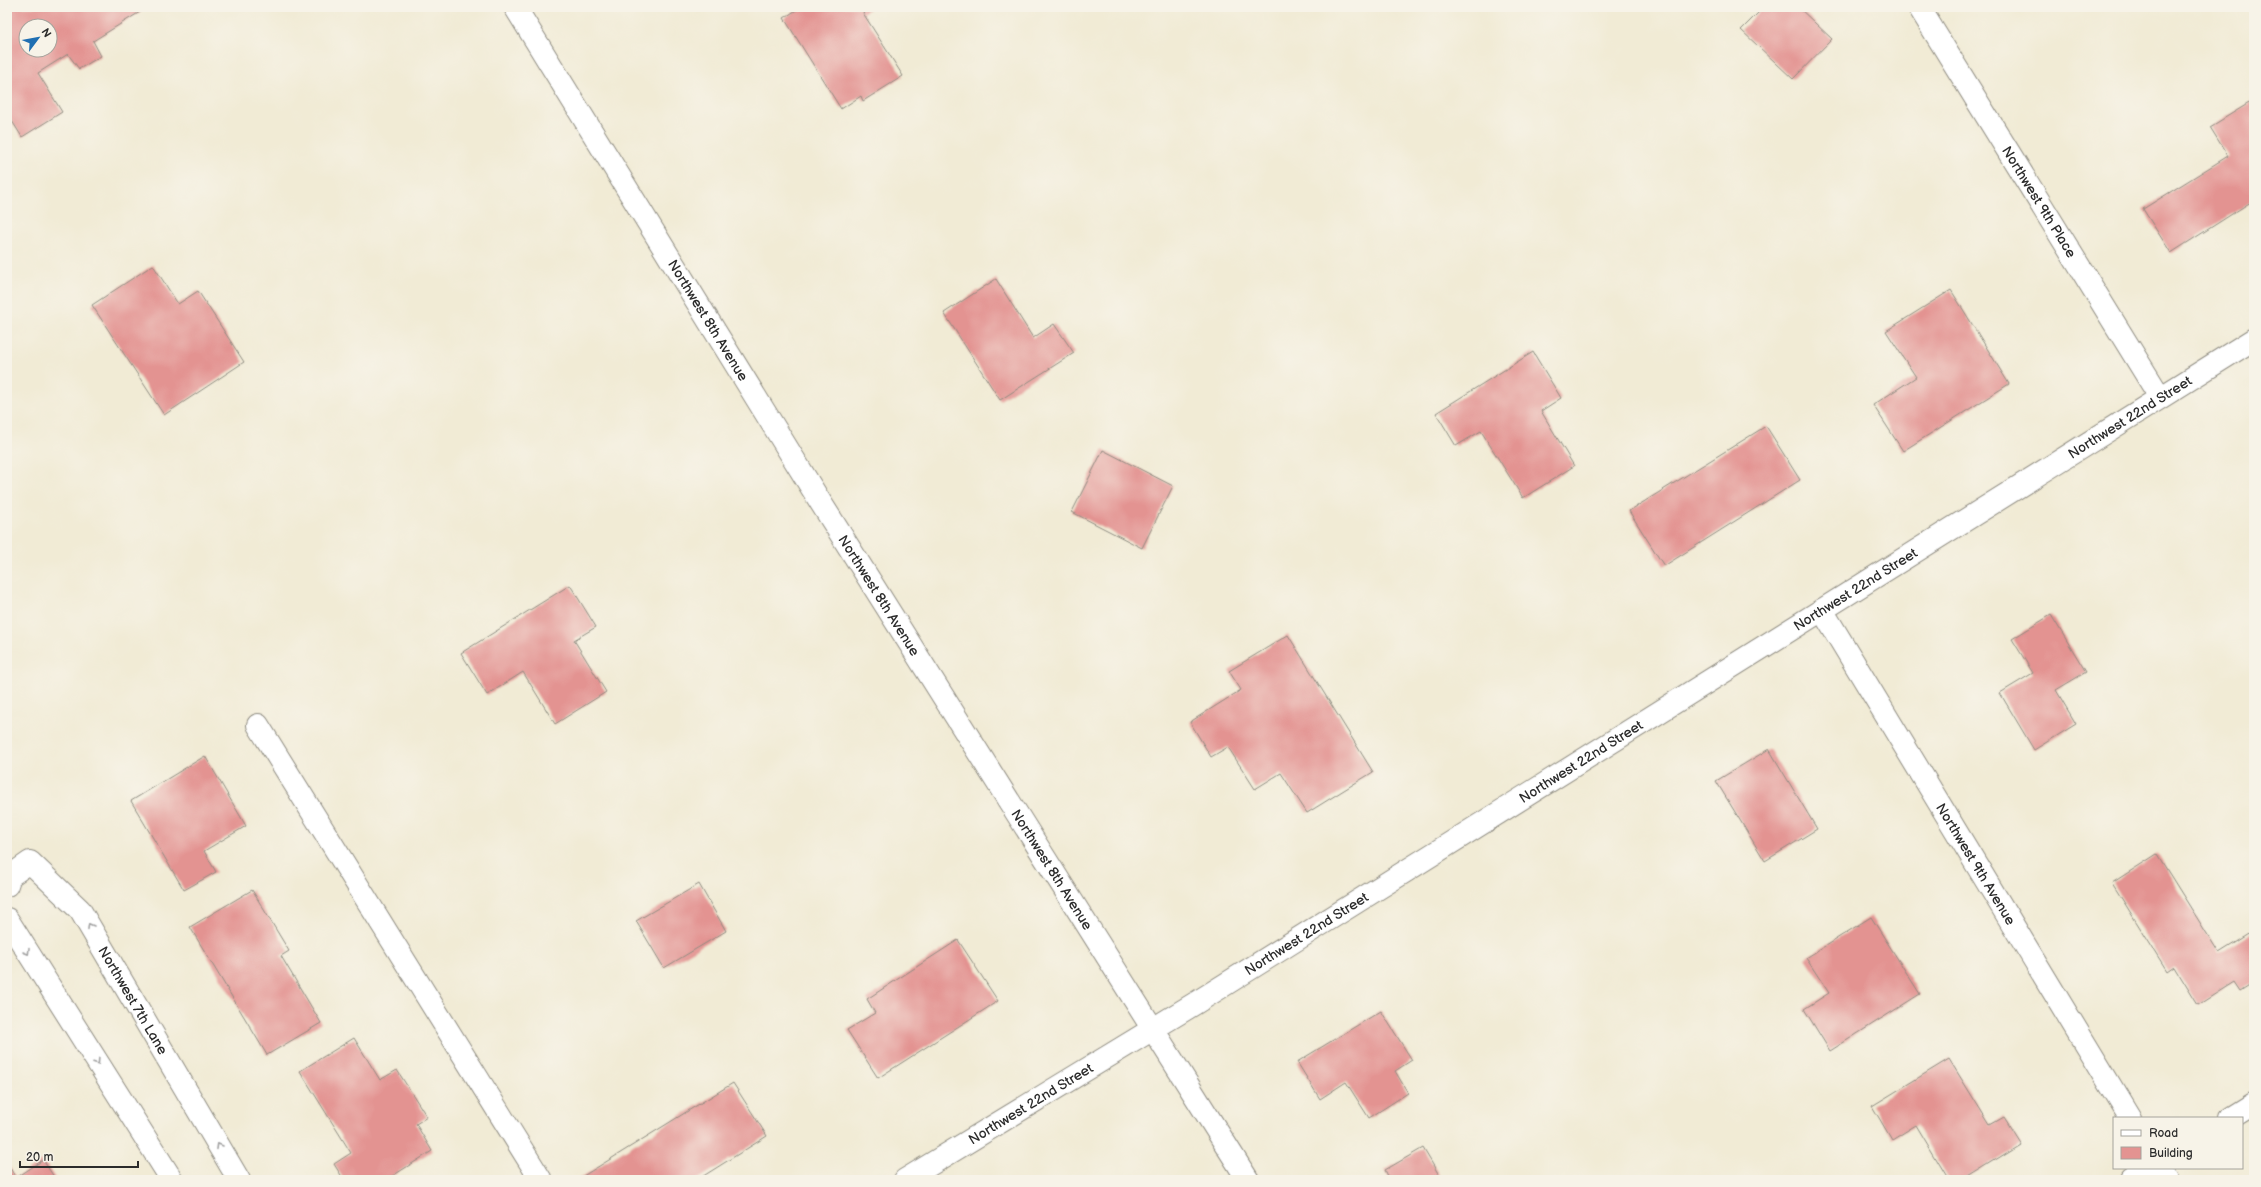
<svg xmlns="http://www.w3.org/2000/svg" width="2261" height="1187" font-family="'Balsamiq Sans',sans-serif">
  <rect width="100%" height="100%" fill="#f7f3e8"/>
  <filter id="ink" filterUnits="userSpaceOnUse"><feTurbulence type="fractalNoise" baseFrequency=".025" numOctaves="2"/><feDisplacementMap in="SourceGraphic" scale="8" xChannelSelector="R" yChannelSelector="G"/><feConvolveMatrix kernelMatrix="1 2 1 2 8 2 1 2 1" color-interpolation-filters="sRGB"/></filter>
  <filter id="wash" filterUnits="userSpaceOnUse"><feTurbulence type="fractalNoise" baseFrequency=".012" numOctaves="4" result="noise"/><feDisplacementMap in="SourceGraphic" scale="16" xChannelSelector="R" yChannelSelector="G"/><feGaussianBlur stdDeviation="0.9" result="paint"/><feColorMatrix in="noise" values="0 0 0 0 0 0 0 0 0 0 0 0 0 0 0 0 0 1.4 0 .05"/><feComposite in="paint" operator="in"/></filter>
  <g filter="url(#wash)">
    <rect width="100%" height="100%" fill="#f1ebd5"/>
    <g id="blocks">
      <g fill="#e39391" fill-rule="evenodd">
        <path d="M 7,7 L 148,7 L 93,41 L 101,56 L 79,69 L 68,54 L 38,73 L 62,112 L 22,137 L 7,113 ZM 26,26 L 50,26 L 50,50 L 26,50 Z"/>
        <path d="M 801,7 L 872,7 L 863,13 L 903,76 L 863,101 L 861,96 L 841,109 L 784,18 Z"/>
        <path d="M 1764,7 L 1798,7 L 1832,39 L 1793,79 L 1741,30 Z"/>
        <path d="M 2254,100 L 2254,200 L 2171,253 L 2143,209 L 2228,156 L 2210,127 Z"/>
        <path d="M 153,265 L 178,304 L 198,291 L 244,362 L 164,415 L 92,305 Z"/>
        <path d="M 996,279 L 1033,338 L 1054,324 L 1074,353 L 1000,400 L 944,313 Z"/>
        <path d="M 1951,290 L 2009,384 L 1903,451 L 1873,405 L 1916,377 L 1886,331 Z"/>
        <path d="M 1533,352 L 1561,398 L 1541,411 L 1574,466 L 1523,498 L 1481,431 L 1456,446 L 1436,413 Z"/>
        <path d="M 1766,426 L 1800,480 L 1664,566 L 1629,511 Z"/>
        <path d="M 1103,450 L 1173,486 L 1142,548 L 1072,512 Z"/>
        <path d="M 570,585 L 596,627 L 574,640 L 606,692 L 555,724 L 523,672 L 487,695 L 461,653 Z"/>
        <path d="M 2051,615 L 2086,672 L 2056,690 L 2076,724 L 2034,750 L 2000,693 L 2033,673 L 2012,639 Z"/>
        <path d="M 1288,635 L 1373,772 L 1307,813 L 1281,773 L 1255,789 L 1228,747 L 1211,757 L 1190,722 L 1241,690 L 1229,671 Z"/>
        <path d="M 1769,749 L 1817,829 L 1765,861 L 1716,781 Z"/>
        <path d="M 205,756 L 246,826 L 204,851 L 216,872 L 184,890 L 131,801 Z"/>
        <path d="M 2157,854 L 2219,953 L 2254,931 L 2254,982 L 2240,991 L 2234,982 L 2198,1005 L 2174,966 L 2167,971 L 2112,883 Z"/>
        <path d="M 699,884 L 726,931 L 664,968 L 636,921 Z"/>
        <path d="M 252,890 L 289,951 L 281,956 L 321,1023 L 267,1055 L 190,927 Z"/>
        <path d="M 1871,917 L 1920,994 L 1830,1051 L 1804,1009 L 1829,993 L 1806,958 Z"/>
        <path d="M 958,940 L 998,1001 L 878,1078 L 847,1030 L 875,1013 L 867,999 Z"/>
        <path d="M 1381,1011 L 1412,1060 L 1395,1071 L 1408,1093 L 1369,1118 L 1346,1082 L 1320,1099 L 1297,1062 Z"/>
        <path d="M 354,1038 L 380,1080 L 397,1070 L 427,1117 L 416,1124 L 432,1151 L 386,1180 L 344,1180 L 334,1164 L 351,1153 L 300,1071 Z"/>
        <path d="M 1949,1059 L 1990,1125 L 2004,1117 L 2021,1144 L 1963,1180 L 1949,1180 L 1916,1125 L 1892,1140 L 1872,1106 Z"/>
        <path d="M 733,1083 L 767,1136 L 697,1180 L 581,1180 L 580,1178 Z"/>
        <path d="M 1423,1148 L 1442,1180 L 1390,1180 L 1385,1170 Z"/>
        <path d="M 43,1160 L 56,1180 L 7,1180 L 7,1163 L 16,1178 Z"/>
      </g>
    </g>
  </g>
  <g filter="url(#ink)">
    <use href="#blocks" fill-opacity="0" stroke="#8e8b80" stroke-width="1"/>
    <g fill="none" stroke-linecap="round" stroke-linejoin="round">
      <defs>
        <g id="minor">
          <path id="s1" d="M 1919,7 L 2160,397"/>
          <path id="s2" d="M 1822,610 L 2130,1118"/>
          <path d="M 258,725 L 541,1180"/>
          <path id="s3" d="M 7,885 L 10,876 L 30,862 L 80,910 L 239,1180"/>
          <path d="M 7,919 L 172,1180"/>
          <path d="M 2230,1118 L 2254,1103"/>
          <path d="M 2161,1168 L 2168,1180"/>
          <path d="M 2131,1180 L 2150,1168"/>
        </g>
        <g id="tertiary">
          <path id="s4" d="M 515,7 L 821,503 L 1248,1180"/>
          <path id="s5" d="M 905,1180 L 1194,1004 L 2254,339"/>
        </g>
      </defs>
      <use href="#minor" stroke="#8e8b80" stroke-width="24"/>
      <use href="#tertiary" stroke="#8e8b80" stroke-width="24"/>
      <use href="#minor" stroke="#fff" stroke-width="22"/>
      <use href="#tertiary" stroke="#fff" stroke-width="22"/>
    </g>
    <defs><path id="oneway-chevron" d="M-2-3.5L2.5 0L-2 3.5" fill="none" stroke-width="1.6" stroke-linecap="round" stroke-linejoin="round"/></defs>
    <g stroke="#a0a0a0">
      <use href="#oneway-chevron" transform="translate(90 926) rotate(-120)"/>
      <use href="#oneway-chevron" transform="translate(27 952) rotate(59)"/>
      <use href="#oneway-chevron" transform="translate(97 1062) rotate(57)"/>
      <use href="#oneway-chevron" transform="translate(219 1146) rotate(-120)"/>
    </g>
  </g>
  <g text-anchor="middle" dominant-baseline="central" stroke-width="3" stroke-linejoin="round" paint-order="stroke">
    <g font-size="14" fill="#2b2b2b" stroke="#f7f3e8">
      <text stroke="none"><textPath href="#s1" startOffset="229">Northwest 9th Place</textPath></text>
      <text stroke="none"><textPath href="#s4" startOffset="368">Northwest 8th Avenue</textPath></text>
      <text stroke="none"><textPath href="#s5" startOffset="1443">Northwest 22nd Street</textPath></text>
      <text stroke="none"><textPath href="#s5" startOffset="1119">Northwest 22nd Street</textPath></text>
      <text stroke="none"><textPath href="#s4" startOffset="692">Northwest 8th Avenue</textPath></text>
      <text stroke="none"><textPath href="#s5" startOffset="795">Northwest 22nd Street</textPath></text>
      <text stroke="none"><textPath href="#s2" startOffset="297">Northwest 9th Avenue</textPath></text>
      <text stroke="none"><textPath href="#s4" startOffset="1016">Northwest 8th Avenue</textPath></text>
      <text stroke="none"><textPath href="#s5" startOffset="471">Northwest 22nd Street</textPath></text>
      <text stroke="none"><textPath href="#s3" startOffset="208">Northwest 7th Lane</textPath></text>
      <text stroke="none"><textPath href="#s5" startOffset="147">Northwest 22nd Street</textPath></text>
    </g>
  </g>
  <rect width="2261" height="1187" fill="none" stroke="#f7f3e8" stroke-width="24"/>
  <rect x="2113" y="1117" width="130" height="52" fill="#f7f3e8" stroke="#a5a39c"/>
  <rect x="2121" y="1130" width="20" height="6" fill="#ffffff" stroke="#a5a39c"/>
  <text x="2149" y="1137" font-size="12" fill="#2b2b2b">Road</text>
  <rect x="2121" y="1147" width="20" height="12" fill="#e39391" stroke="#a5a39c"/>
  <text x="2149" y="1157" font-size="12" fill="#2b2b2b">Building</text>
  <g transform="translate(38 38) rotate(58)"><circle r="19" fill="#f7f3e8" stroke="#a5a39c"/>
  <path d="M0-3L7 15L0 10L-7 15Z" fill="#1f6fb2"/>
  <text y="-6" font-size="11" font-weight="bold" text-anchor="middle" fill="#2b2b2b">N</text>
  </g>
  <path d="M20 1161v6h118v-6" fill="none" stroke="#2b2b2b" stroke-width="2"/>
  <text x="26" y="1161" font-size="12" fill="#2b2b2b" stroke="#f7f3e8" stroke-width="3" paint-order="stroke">20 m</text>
</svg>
